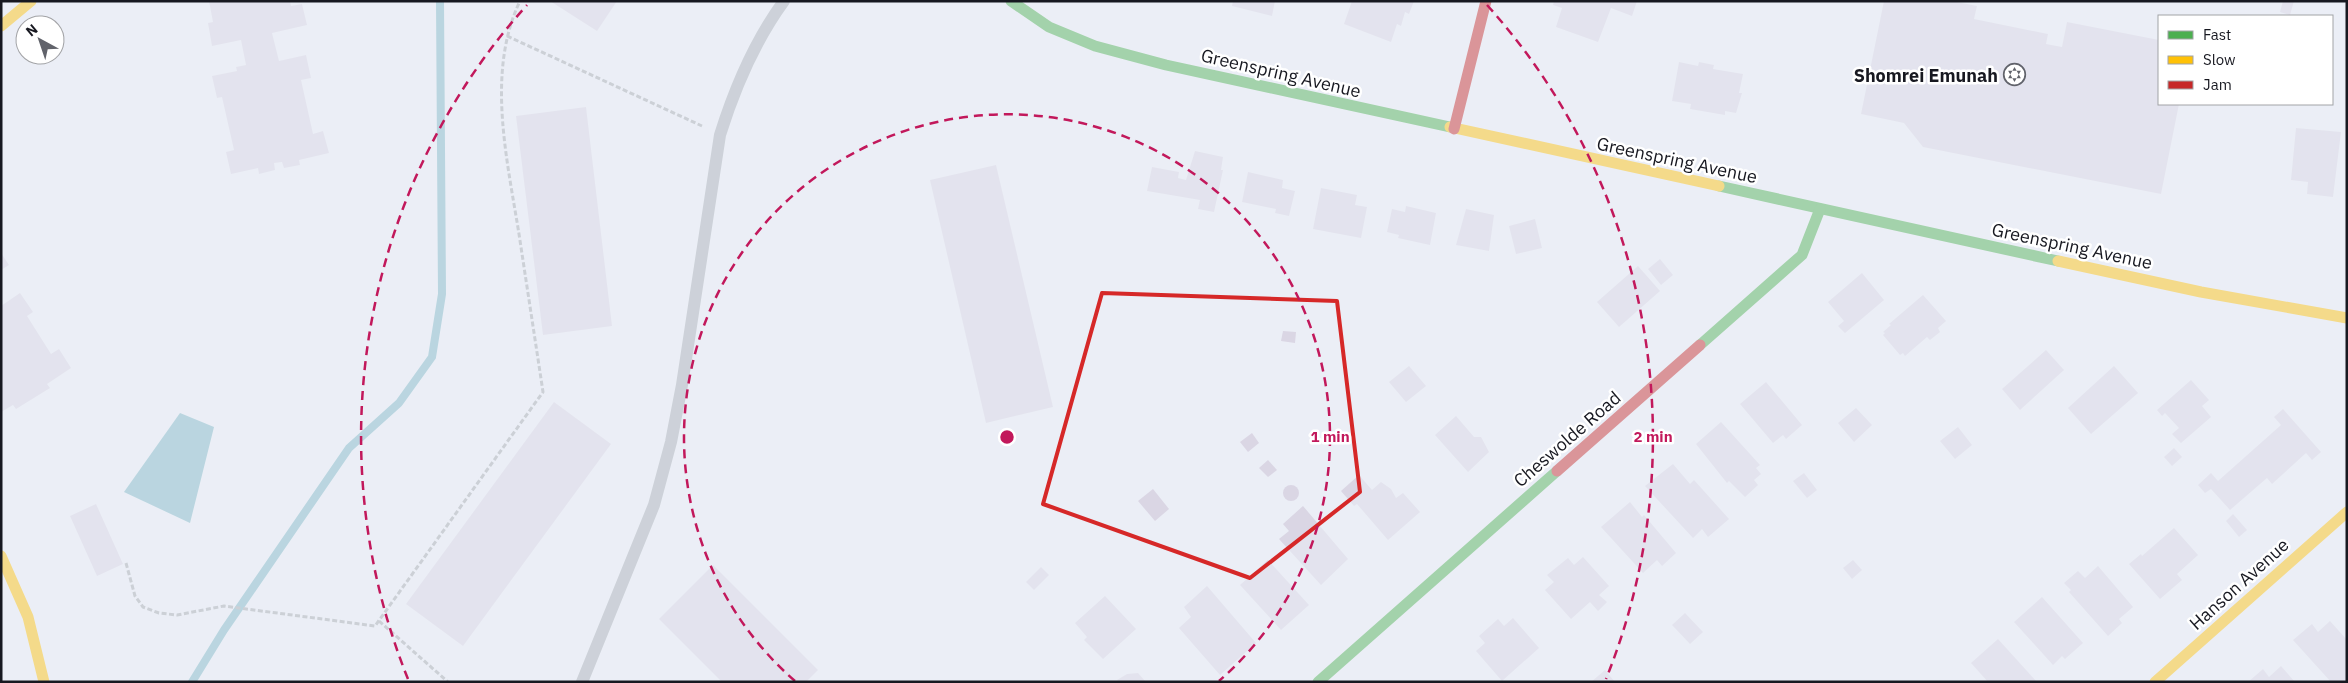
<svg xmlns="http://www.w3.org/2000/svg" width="2348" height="683" font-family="'IBM Plex Sans',sans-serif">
  <rect width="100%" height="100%" fill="#ebeef6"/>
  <path fill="#7eb7c5" d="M 180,413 L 214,427 L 190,523 L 124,492 Z"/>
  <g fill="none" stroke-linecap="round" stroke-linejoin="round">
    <path stroke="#7eb7c5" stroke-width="8" d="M 192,682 L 224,630 L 349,448 L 399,403 L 432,357 L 442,294 L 440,1"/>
  </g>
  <g fill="#dad6e4">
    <path d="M 209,1 L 290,1 L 291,6 L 302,4 L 307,25 L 272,33 L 279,61 L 306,55 L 311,78 L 301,80 L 313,134 L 323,131 L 329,153 L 299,160 L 300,165 L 284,168 L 282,162 L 274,163 L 275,170 L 259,174 L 258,168 L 231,174 L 226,152 L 234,150 L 222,97 L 217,98 L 212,76 L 237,71 L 236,67 L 246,65 L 241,40 L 212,46 L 208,23 L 213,22 Z"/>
    <path d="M 550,1 L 617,1 L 597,31 Z"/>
    <path d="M 1233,1 L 1275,1 L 1272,16 L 1232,6 Z"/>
    <path d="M 1352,1 L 1414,1 L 1409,14 L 1405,12 L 1401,26 L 1397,24 L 1391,42 L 1344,24 Z"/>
    <path d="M 1554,1 L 1637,1 L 1632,16 L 1611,8 L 1598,42 L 1556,27 L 1562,8 L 1553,5 Z"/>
    <path d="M 1884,1 L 1952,1 L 1977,6 L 1974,19 L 2048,34 L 2046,44 L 2062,47 L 2067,22 L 2159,40 L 2159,104 L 2179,104 L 2161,194 L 1923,147 L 1904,123 L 1861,114 Z"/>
    <path d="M 2283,1 L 2294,1 L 2290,15 L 2280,12 Z"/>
    <path d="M 1679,62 L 1698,66 L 1699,62 L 1714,65 L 1713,69 L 1743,74 L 1739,93 L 1742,93 L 1736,113 L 1725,111 L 1725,115 L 1690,109 L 1691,104 L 1672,101 Z"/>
    <path d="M 586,107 L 612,326 L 543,335 L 516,116 Z"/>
    <path d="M 2296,128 L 2341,132 L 2333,197 L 2307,194 L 2308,182 L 2291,180 Z"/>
    <path d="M 1195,151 L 1223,157 L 1221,170 L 1223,170 L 1214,212 L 1198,209 L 1200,200 L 1147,191 L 1152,167 L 1179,172 L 1178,178 L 1186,180 Z"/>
    <path d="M 996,165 L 1053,407 L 986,423 L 930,180 Z"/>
    <path d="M 1248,172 L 1283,180 L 1282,188 L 1295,191 L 1289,216 L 1275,213 L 1276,209 L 1242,202 Z"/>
    <path d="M 1321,188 L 1357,195 L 1355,205 L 1367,207 L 1361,238 L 1313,229 Z"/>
    <path d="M 1406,206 L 1436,213 L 1430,245 L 1398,238 L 1399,235 L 1387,232 L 1392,209 L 1405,212 Z"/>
    <path d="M 1466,209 L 1494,215 L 1489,251 L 1456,245 Z"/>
    <path d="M 1535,219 L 1542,248 L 1516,254 L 1509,226 Z"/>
    <path d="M 1,253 L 9,265 L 1,270 Z"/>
    <path d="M 1660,259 L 1673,275 L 1661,285 L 1648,269 Z"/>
    <path d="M 1638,266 L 1660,291 L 1619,327 L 1597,302 Z"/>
    <path d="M 1862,273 L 1884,300 L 1845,333 L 1838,326 L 1844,321 L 1828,302 Z"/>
    <path d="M 20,293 L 33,312 L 27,316 L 51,354 L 59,349 L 71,368 L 47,384 L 50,388 L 16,409 L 13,405 L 1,412 L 1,306 Z"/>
    <path d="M 1923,295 L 1946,321 L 1938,328 L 1940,332 L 1930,340 L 1927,337 L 1905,356 L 1903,353 L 1900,355 L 1883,335 L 1885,333 L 1883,332 L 1891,325 L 1889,324 Z"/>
    <path d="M 1283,331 L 1296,332 L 1295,343 L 1281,341 Z"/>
    <path d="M 2046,350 L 2064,370 L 2020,410 L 2002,389 Z"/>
    <path d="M 1409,366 L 1426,386 L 1406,402 L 1389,382 Z"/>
    <path d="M 2114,366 L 2138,393 L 2091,434 L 2068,408 Z"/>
    <path d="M 2191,380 L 2209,400 L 2202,406 L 2211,417 L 2181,443 L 2172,434 L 2179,428 L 2165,413 L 2162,416 L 2157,410 Z"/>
    <path d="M 1766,382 L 1802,425 L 1786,439 L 1783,435 L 1773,443 L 1740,404 Z"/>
    <path d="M 554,402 L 611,444 L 463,646 L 406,604 Z"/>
    <path d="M 1856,408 L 1872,425 L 1854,442 L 1838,423 Z"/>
    <path d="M 2283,409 L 2321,452 L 2312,460 L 2306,453 L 2272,484 L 2267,478 L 2230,510 L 2211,489 L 2205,493 L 2198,485 L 2211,473 L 2218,481 L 2281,425 L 2274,417 Z"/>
    <path d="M 1456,416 L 1474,437 L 1481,437 L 1489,452 L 1468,472 L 1435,435 Z"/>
    <path d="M 1721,422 L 1760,465 L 1756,468 L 1761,474 L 1754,480 L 1758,485 L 1745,497 L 1729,481 L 1727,483 L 1696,444 Z"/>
    <path d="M 1958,427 L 1972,445 L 1955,459 L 1940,441 Z"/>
    <path d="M 1252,433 L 1259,443 L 1248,452 L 1240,442 Z"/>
    <path d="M 2174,448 L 2182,457 L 2172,466 L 2164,457 Z"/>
    <path d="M 1268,460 L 1277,470 L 1268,477 L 1259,468 Z"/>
    <path d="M 1673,464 L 1690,484 L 1694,480 L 1729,519 L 1708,537 L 1702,529 L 1693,538 L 1645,486 Z"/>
    <path d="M 1804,473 L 1817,490 L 1807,498 L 1793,481 Z"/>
    <path d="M 1359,475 L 1372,490 L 1381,482 L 1391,489 L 1396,498 L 1403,493 L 1420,512 L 1388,540 L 1357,504 L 1354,506 L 1341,491 Z"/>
    <circle cx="1291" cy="493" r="8"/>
    <path d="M 1153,489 L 1169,509 L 1155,521 L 1138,501 Z"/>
    <path d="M 1630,502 L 1642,517 L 1644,515 L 1676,553 L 1662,566 L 1657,560 L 1643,573 L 1601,527 Z"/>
    <path d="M 96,504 L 123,564 L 97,576 L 70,516 Z"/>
    <path d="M 1303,506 L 1348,559 L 1321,585 L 1279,539 L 1289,531 L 1283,524 Z"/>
    <path d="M 2233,514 L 2247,530 L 2239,537 L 2226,521 Z"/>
    <path d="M 2174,528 L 2198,555 L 2177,574 L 2182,580 L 2160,599 L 2129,564 L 2141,554 L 2142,556 Z"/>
    <path d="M 1583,557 L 1609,586 L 1599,595 L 1607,602 L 1598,611 L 1590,602 L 1571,619 L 1545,590 L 1554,582 L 1547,575 L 1568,558 L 1574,565 Z"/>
    <path d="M 1268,560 L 1309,605 L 1281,630 L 1240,585 Z"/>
    <path d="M 1853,560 L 1862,570 L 1852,579 L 1843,568 Z"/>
    <path d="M 713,565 L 818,670 L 806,682 L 722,682 L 659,619 Z"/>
    <path d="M 2098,566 L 2133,607 L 2119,619 L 2122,623 L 2108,636 L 2069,592 L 2071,590 L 2064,583 L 2078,571 L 2085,578 Z"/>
    <path d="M 1041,567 L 1049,575 L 1034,590 L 1026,582 Z"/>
    <path d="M 1207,586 L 1256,643 L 1220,675 L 1179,628 L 1191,617 L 1184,607 Z"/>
    <path d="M 1105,596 L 1136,629 L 1103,659 L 1084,640 L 1087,637 L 1075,623 Z"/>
    <path d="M 2042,597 L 2083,643 L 2065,659 L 2062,656 L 2053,665 L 2014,622 Z"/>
    <path d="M 1685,613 L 1703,632 L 1690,644 L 1672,625 Z"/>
    <path d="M 1513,618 L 1539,648 L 1502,681 L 1476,651 L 1485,643 L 1479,636 L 1498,619 L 1504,626 Z"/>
    <path d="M 2330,621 L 2347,640 L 2347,682 L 2331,682 L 2293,640 L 2312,624 L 2318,632 Z"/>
    <path d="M 1998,639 L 2037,682 L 1988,682 L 1971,663 Z"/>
    <path d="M 2281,666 L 2295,682 L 2248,682 L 2263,669 L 2269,677 Z"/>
    <path d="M 1605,670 L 1615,682 L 1591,682 Z"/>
    <path d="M 1138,673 L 1146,682 L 1119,682 L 1117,680 L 1127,674 Z"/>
  </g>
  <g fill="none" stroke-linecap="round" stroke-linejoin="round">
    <g stroke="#a6abb0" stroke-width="3" stroke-dasharray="5 2.5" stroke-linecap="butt">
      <path d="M 507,36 L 702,126"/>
      <path d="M 126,563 L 135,596 L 143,607 L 159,613 L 177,615 L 224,606 L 375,626 L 543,392 C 535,339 527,287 519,234 C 507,159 486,72 520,1"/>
      <path d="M 379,621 L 448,682"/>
    </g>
    <path stroke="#a8aeb5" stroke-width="12" d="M 582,682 L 654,505 L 671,442 L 682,385 L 720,135 C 735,87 754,42 784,1"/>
    <g stroke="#4caf50" stroke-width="11">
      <path d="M 1011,1 L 1049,27 L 1095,46 L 1166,65 L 1450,127"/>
      <path d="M 1719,186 L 2058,261"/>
      <path d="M 1700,345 L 1802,255 L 1820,209"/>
      <path d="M 1318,682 L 1557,471"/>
    </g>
    <g stroke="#ffc107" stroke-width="11">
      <path d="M 1,26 L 31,1"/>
      <path d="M 1450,127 L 1719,186"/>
      <path d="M 2058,261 L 2201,292 L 2347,318"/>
      <path d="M 1,556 L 28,617 L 44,682"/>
      <path d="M 2155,682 L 2347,512"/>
    </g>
    <g stroke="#c62828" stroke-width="11">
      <path d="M 1454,129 L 1486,1"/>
      <path d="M 1557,471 L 1700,345"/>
    </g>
  </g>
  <path d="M0 0H2348V683H0ZM 1102,293 L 1337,301 L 1360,492 L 1250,578 L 1043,504 Z" fill="#ebeef6" fill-opacity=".55" fill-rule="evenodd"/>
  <path fill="none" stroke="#d62828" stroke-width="4" stroke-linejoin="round" d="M 1102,293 L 1337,301 L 1360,492 L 1250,578 L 1043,504 Z"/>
  <g fill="none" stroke="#c2185b" stroke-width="2.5" stroke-dasharray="9 6">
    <path d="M795 681A323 323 0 1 1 1219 681"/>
    <path d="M408 679A646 646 0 0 1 527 5M1487 5A646 646 0 0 1 1606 679"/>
  </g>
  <defs>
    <symbol id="synagogue-ring" viewBox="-11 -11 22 22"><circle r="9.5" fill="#fff" stroke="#61636b" stroke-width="1.5"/><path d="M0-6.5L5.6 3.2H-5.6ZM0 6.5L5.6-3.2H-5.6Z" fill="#61636b"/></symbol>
  </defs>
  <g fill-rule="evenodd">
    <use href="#synagogue-ring" x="2002" y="62" width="25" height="25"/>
  </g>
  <g text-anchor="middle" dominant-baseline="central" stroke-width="5" stroke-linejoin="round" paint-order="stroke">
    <g font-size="18" fill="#171820" stroke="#fff">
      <text transform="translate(1281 73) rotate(13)">Greenspring Avenue</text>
      <text transform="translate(1677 160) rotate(12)">Greenspring Avenue</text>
      <text transform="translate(2072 246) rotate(12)">Greenspring Avenue</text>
      <text transform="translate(1567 439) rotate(-41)">Cheswolde Road</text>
      <text transform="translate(2239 584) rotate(-42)">Hanson Avenue</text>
    </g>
    <g font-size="18" font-weight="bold" fill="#171820" stroke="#fff" text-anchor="end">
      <text x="1998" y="75">Shomrei Emunah</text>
    </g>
  </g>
  <circle cx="1007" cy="437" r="8" fill="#c2185b" stroke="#fff" stroke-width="2.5"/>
  <g font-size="15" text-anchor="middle" font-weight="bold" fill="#c2185b" stroke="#fff" stroke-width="5" stroke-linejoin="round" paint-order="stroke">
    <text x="1330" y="442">1 min</text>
    <text x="1653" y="442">2 min</text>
  </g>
  <rect width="2348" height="683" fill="none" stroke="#171820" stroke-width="5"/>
  <rect x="2158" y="15" width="175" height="90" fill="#ffffff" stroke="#a2a3a6"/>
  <rect x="2168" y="31" width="25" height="8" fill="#4caf50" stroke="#a2a3a6"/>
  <text x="2203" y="40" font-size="15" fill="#171820">Fast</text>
  <rect x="2168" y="56" width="25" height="8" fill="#ffc107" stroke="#a2a3a6"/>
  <text x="2203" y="65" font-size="15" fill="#171820">Slow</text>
  <rect x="2168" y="81" width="25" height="8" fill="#c62828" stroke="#a2a3a6"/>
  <text x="2203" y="90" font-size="15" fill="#171820">Jam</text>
  <g transform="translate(40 40) rotate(320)"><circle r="24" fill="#ffffff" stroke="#a2a3a6"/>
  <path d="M0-4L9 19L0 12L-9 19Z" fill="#61636b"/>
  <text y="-8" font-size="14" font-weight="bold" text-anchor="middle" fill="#171820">N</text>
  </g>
</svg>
